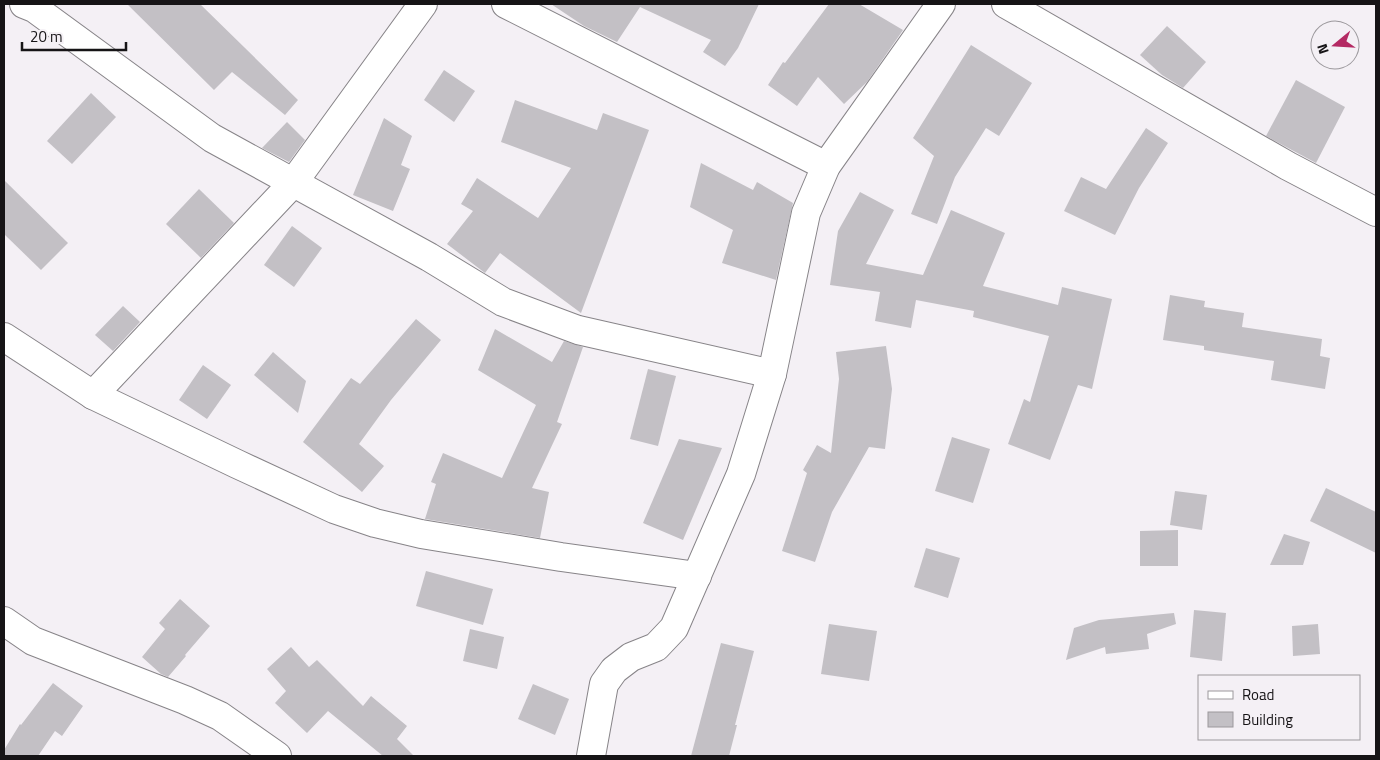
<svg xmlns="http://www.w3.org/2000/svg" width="1380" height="760" font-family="'Titillium Web',sans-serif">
  <rect width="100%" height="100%" fill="#f4f0f5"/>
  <g fill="#c3c0c5">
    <path d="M 127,4 L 200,4 L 298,100 L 285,115 L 232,72 L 214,90 Z"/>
    <path d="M 551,4 L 759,4 L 738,48 L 725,66 L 703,52 L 711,40 L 640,7 L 617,42 L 584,26 Z"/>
    <path d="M 829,4 L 859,4 L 903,30 L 867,82 L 844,104 L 818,77 L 797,106 L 768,85 L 783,62 L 785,63 Z"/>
    <path d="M 1167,26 L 1206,62 L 1183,88 L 1162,75 L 1140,55 Z"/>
    <path d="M 971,45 L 1032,83 L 999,136 L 986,128 L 955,177 L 937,224 L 911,214 L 934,156 L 913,138 Z"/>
    <path d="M 444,70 L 475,91 L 454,122 L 424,100 Z"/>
    <path d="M 1296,80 L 1345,107 L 1316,163 L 1266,136 Z"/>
    <path d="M 91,93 L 116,117 L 72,164 L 47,141 Z"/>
    <path d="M 515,100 L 597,130 L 603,113 L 649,130 L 581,313 L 500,253 L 485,273 L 447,244 L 473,211 L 461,204 L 477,178 L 538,218 L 571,168 L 501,142 Z"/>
    <path d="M 384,118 L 412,136 L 401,165 L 410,169 L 393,211 L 353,195 Z"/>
    <path d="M 287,122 L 305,140 L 289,162 L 262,148 Z"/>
    <path d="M 1146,128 L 1168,143 L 1139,188 L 1115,235 L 1064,211 L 1081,177 L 1106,189 Z"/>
    <path d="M 701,163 L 753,190 L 757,182 L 793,203 L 776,280 L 722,263 L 733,230 L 690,207 Z"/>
    <path d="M 4,180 L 68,243 L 41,270 L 4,234 Z"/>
    <path d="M 199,189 L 234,223 L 201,258 L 166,224 Z"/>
    <path d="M 860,192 L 894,210 L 866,264 L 923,275 L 951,210 L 1005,233 L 983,286 L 1058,305 L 1062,287 L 1112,299 L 1092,389 L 1078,385 L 1050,460 L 1008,444 L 1024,399 L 1030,402 L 1049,336 L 973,317 L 974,311 L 916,300 L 911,328 L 875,321 L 880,292 L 830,285 L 838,231 Z"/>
    <path d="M 292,226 L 322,248 L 294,287 L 264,265 Z"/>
    <path d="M 1170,295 L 1205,301 L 1204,307 L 1244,313 L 1242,327 L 1322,339 L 1320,356 L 1330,358 L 1325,389 L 1271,380 L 1274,361 L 1204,350 L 1204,346 L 1163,340 Z"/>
    <path d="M 123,306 L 140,322 L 113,351 L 95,335 Z"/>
    <path d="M 416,319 L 441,340 L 391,400 L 359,444 L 384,466 L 362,492 L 303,442 L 351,378 L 360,384 Z"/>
    <path d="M 495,329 L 552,362 L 564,341 L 583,347 L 557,422 L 562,424 L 532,488 L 549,492 L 540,538 L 425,519 L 436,484 L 431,482 L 443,453 L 502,478 L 536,405 L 478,370 Z"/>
    <path d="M 886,346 L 892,389 L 885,449 L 869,447 L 832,512 L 815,562 L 782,551 L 807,473 L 803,470 L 817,445 L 831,453 L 839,379 L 836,352 Z"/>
    <path d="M 273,352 L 306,381 L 298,413 L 254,375 Z"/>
    <path d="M 203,365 L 231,385 L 207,419 L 179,400 Z"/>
    <path d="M 648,369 L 676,376 L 658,446 L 630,439 Z"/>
    <path d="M 952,437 L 990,449 L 973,503 L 935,491 Z"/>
    <path d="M 679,439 L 722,448 L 683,540 L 643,523 Z"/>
    <path d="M 1326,488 L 1376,512 L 1376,553 L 1310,521 Z"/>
    <path d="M 1175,491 L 1207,495 L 1202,530 L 1170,525 Z"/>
    <path d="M 1178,530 L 1178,566 L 1140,566 L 1140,531 Z"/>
    <path d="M 1284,534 L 1310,542 L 1303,565 L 1270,565 Z"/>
    <path d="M 926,548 L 960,558 L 948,598 L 914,587 Z"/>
    <path d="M 426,571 L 493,589 L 483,625 L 416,606 Z"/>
    <path d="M 180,599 L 210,626 L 185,655 L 186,656 L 168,677 L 161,674 L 142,657 L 165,629 L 159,623 Z"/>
    <path d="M 1194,610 L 1226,613 L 1222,661 L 1190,657 Z"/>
    <path d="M 1174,613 L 1176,624 L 1147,634 L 1149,649 L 1106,654 L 1105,647 L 1066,660 L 1074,628 L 1099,620 Z"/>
    <path d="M 829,624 L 877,631 L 869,681 L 821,674 Z"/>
    <path d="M 1318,624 L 1320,654 L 1293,656 L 1292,626 Z"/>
    <path d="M 470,629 L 504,637 L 497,669 L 463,661 Z"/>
    <path d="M 721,643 L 754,651 L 735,725 L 737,725 L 729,756 L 691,756 Z"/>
    <path d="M 291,647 L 309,667 L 317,660 L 363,706 L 371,696 L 407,726 L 397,739 L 413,755 L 412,756 L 383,756 L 328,711 L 307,733 L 275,703 L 286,691 L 267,669 Z"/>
    <path d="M 53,683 L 83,706 L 62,736 L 55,731 L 38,756 L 4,756 L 4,750 L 20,724 L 21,725 Z"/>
    <path d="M 533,684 L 569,699 L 555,735 L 518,719 Z"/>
  </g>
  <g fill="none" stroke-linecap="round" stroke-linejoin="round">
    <defs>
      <g id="minor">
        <path d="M 24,4 L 34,8 L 212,138 L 429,257 L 503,302 L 578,330 L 772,374"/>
        <path d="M 506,4 L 826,166"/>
        <path d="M 1006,4 L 1288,166 L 1376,212"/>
        <path d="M 4,337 L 93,395 L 237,464 L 334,509 L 375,523 L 421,534 L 561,557 L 697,576"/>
        <path d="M 93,395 L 293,183 L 423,4"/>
        <path d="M 4,621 L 33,641 L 185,700 L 220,716 L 277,756"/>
        <path d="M 591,756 L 604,684 L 614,670 L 631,657 L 656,647 L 674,628 L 741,474 L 772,374 L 806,213 L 826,166 L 941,4"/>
      </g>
    </defs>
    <use href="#minor" stroke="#878488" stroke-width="30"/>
    <use href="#minor" stroke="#fff" stroke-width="28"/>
  </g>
  <rect width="1380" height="760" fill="none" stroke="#161416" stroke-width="10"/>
  <rect x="1198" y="675" width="162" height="65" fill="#f4f0f5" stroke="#9b989c"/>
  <rect x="1208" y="691" width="25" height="8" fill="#ffffff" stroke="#9b989c"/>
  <text x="1242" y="700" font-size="15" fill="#161416">Road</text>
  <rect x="1208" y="712" width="25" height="15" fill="#c3c0c5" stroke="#9b989c"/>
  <text x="1242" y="725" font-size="15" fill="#161416">Building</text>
  <g transform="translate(1335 45) rotate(252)"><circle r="24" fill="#f4f0f5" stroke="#9b989c"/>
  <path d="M0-4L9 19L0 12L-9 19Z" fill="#b42963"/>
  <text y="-8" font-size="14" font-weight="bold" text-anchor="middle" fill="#161416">N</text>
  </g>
  <path d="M22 42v8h104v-8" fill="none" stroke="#161416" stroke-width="2.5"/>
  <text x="30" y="42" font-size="15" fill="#161416" stroke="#f4f0f5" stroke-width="4" paint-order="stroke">20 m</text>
</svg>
